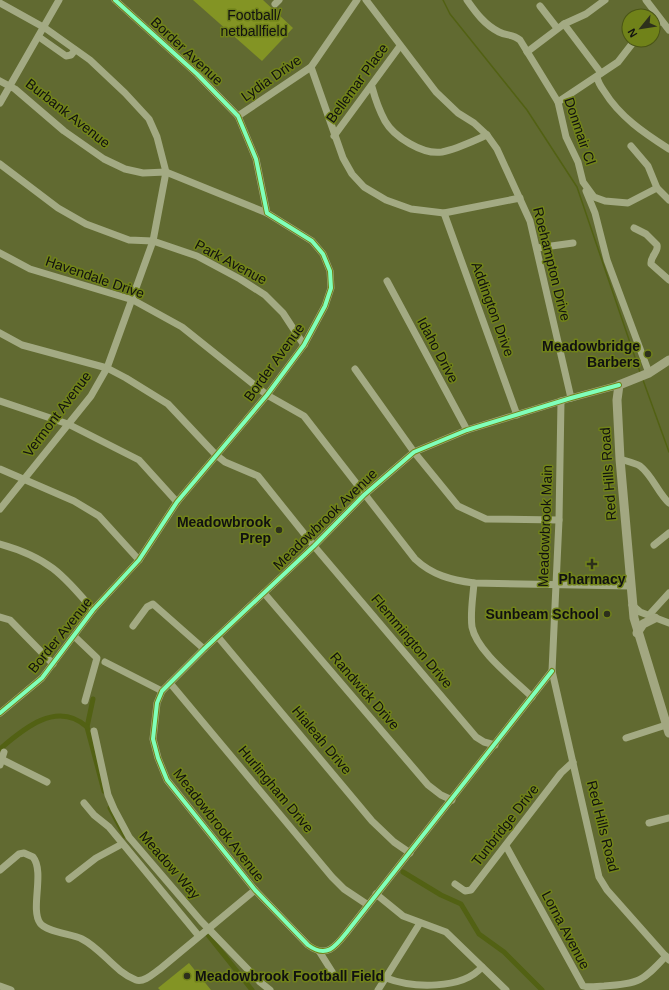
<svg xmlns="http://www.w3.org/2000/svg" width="669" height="990" font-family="Helvetica,sans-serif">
  <rect width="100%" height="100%" fill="#616a31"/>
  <g fill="#839424">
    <path d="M 193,0 L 263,0 L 293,28 L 262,61 Z"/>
    <path d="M 189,963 L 211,990 L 160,990 L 158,988 Z"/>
  </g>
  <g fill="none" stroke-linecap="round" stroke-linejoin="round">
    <g stroke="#526113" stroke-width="1.5">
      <path d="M 443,0 L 450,14 L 527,110 L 577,187 L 640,372"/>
      <path d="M 643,380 L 669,452"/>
    </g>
    <g stroke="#526113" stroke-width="5">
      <path d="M 93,699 L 87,727 L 104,791"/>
      <path d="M 0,749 C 23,729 57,700 87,727"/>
      <path d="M 110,808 L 125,836"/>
      <path d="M 403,872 L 441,895 L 461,904 L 479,934 L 504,952 L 542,990"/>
      <path d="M 208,935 L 252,990"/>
    </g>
    <g stroke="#a3aa83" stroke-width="7">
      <path d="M 366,0 L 436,92 L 458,113 L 474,123 L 487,135 L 497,149 L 530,221 L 571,398"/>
      <path d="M 467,0 C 476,13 485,25 499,32 C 507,36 513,34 520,40 L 558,102 L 566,137 L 578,162 L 583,182 L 594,197 L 605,201 L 628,203 L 657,188"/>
      <path d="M 646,0 L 669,30"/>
      <path d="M 0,3 L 45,28 L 90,60 L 125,93 L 149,119 L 157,137 L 166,172 L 153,241 L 107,368 L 91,396 L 0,509"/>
      <path d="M 275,4 L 279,0"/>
      <path d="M 540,6 L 557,28"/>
      <path d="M 564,24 L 601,73"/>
      <path d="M 653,27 L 661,21"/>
      <path d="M 39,37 L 66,56 L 71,55 L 75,50"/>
      <path d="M 527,52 L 564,24 L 586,14 L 605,0"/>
      <path d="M 311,67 L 343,158 L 352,174 L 364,187 L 386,200 L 411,209 L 444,213 L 520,198"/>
      <path d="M 597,77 C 598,82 601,87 604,91 C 620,117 644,133 669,149"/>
      <path d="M 0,81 L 15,89 L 64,131 L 104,159 L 125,169 L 143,173 L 166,172 L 267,213"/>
      <path d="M 372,87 C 375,98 379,110 385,121 C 394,137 423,155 442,152 C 457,149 473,141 487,135"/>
      <path d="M 558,102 L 618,62 L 635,40"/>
      <path d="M 0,103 L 59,0"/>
      <path d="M 238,116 L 311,67 L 357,0"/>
      <path d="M 334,136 L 400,46"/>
      <path d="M 631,146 L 648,166 L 657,188 L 669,200"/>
      <path d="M 0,164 L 58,208 L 86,224 L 129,240 L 153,241 L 197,256 L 240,279 L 265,295 L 283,313 L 304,345"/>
      <path d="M 586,191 L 595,213 L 607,260 L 649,373"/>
      <path d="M 444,213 L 517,415"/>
      <path d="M 634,228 L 646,234 L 657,245 C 659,252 650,256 651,264 L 669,280"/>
      <path d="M 537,248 L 573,243"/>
      <path d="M 0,253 L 30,269 L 133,300 L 182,327 L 267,395 L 304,416 L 415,559 C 432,575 451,580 474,583 L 630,586"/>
      <path d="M 387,281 L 467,430"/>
      <path d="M 0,333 L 22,345 L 107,368 L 126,378 L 168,404 L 215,454 L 225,462 L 258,476 L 314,546 L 476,737 L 484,742 L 495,745"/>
      <path d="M 355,369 L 414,452 L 458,506 L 486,519 L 559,520"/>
      <path d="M 0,401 L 68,424 L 139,460 L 177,502"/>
      <path d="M 561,401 L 559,520 L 552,671 L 599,877 L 607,890 L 669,960"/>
      <path d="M 620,459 C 626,461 635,463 640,466 C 652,475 658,493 669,503"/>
      <path d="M 0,469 L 74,501 L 99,516 L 139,560"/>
      <path d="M 0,544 C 47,557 63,574 93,610"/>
      <path d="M 654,545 L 669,533"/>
      <path d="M 474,583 C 473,597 470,613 472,627 C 477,652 515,680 532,697"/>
      <path d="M 264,593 L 428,785 L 441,795 L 452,800"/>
      <path d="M 632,605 L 640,612 L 669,623"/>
      <path d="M 649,615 L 669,593"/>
      <path d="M 0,617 L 10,620 L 53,664"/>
      <path d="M 133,626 L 147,607 L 153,604 L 204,649"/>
      <path d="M 74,636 L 97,658 L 85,701"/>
      <path d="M 218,637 L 372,821 L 394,842 L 410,853"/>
      <path d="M 105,662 L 162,691"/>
      <path d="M 552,671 L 347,932 C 336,946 327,959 308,945 L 255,890 L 167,780 L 158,758 L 153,739 L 157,703 L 162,691 L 204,649 L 314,546 L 364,495 L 414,452 L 467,430 L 571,398 L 619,385"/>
      <path d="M 170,683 L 332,877 L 344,889 L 368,905"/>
      <path d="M 0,713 L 42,678 L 93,610 L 139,560 L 177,502 L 267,395 L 304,345 L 325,306 L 331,288 L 330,271 L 323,254 L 312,241 L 267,213 L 256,159 L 238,116 L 197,74 L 115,0"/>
      <path d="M 94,731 L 108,795 L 114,809 L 129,837 L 201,921 L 260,982 L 270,990"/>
      <path d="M 626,738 L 666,725"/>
      <path d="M 3,760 L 47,782"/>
      <path d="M 0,765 L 4,752"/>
      <path d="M 84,803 L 94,815 L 109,827 L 198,935"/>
      <path d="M 649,823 L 669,818"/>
      <path d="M 506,846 L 583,986 C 590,988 597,986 604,986 C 639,984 643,981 666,956"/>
      <path d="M 0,870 L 19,854 L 24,853 L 33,857 C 45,872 30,909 40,923 C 46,932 72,934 82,939 C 102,949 115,972 136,980 C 144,983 154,973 160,969 L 255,890"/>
      <path d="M 69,879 L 96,858 L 122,844"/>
      <path d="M 455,884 L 465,891 L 471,890 L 561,773 L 573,762"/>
      <path d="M 376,894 L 403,916 L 446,932 L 506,990"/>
      <path d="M 319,951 L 336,978"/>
      <path d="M 386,978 C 412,988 462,990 482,967"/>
      <path d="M 0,986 L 11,990"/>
      <path d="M 378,990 L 420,923"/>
    </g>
    <g stroke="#a2a781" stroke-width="9">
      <path d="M 669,360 L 649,373 L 619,385 L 617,400 L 620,459 L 634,618 L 669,733"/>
      <path d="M 637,633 L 643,624 L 655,618"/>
    </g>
    <defs>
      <g id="cycleway">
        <path d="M 552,671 L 347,932 C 336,946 327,959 308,945 L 255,890 L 167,780 L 158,758 L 153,739 L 157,703 L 162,691 L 204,649 L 314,546 L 364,495 L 414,452 L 467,430 L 571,398 L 619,385"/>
        <path d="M 0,713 L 42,678 L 93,610 L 139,560 L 177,502 L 267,395 L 304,345 L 325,306 L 331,288 L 330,271 L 323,254 L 312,241 L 267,213 L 256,159 L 238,116 L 197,74 L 115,0"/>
      </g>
    </defs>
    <use href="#cycleway" stroke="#708219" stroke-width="6"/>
    <use href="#cycleway" stroke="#80ffba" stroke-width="4"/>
  </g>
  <g fill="#2d301c" stroke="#708219" stroke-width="1.5">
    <circle cx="648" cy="354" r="4"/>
    <circle cx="279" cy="530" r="4"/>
    <path d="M590 558h4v4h4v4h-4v4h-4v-4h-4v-4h4z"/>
    <circle cx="607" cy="614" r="4"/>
    <circle cx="187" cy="976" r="4"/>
  </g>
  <g text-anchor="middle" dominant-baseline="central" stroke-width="3" stroke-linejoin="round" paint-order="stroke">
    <g font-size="14" fill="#111" stroke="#708219">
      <text x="254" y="15">Football/<tspan x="254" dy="16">netballfield</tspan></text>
    </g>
    <g font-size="14" fill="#111" stroke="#708219">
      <text transform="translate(187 51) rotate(43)">Border Avenue</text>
      <text transform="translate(271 78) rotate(-35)">Lydia Drive</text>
      <text transform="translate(357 83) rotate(-54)">Bellemar Place</text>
      <text transform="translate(68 113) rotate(38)">Burbank Avenue</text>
      <text transform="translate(580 131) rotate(71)">Donmair Cl</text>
      <text transform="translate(231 262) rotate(28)">Park Avenue</text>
      <text transform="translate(552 264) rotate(76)">Roehampton Drive</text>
      <text transform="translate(95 277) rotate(19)">Havendale Drive</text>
      <text transform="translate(493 309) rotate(70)">Addington Drive</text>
      <text transform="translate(438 350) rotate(62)">Idaho Drive</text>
      <text transform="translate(274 362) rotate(-54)">Border Avenue</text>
      <text transform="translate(57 414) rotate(-53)">Vermont Avenue</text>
      <text transform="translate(608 474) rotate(-94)">Red Hills Road</text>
      <text transform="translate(325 519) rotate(-44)">Meadowbrook Avenue</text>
      <text transform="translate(545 526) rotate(-88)">Meadowbrook Main</text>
      <text transform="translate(60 635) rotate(-51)">Border Avenue</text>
      <text transform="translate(412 641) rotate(50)">Flemmington Drive</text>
      <text transform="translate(365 691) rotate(49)">Randwick Drive</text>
      <text transform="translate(322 740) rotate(50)">Hialeah Drive</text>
      <text transform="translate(276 789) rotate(50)">Hurlingham Drive</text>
      <text transform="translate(219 825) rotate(52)">Meadowbrook Avenue</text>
      <text transform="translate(505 825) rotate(-52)">Tunbridge Drive</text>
      <text transform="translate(603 826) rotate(76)">Red Hills Road</text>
      <text transform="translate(170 865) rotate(49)">Meadow Way</text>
      <text transform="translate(566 930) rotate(62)">Lorna Avenue</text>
    </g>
    <g font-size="14" font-weight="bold" fill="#111" stroke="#708219" text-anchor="end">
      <text x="640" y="346">Meadowbridge<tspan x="640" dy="16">Barbers</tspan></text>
      <text x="271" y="522">Meadowbrook<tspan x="271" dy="16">Prep</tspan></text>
      <text x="592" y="579" text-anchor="middle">Pharmacy</text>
      <text x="599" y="614">Sunbeam School</text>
      <text x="195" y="976" text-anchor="start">Meadowbrook Football Field</text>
    </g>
  </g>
  <g transform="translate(641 28) rotate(240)"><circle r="19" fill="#708219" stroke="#4a5516"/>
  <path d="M0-3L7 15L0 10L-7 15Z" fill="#2d301c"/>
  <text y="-6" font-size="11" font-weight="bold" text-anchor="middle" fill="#111111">N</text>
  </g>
</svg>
